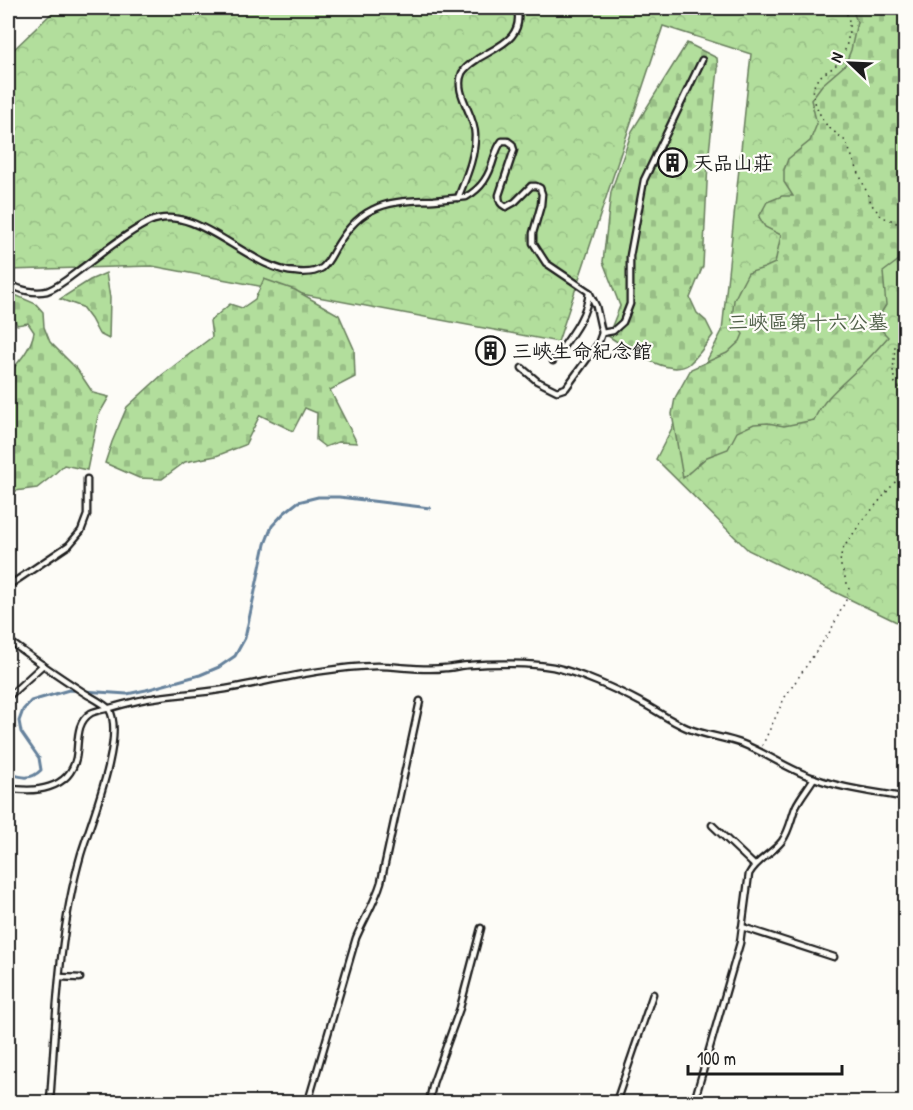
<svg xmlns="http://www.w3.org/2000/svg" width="913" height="1110" font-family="'Patrick Hand','LXGW WenKai TC',sans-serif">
  <defs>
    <pattern id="forest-crowns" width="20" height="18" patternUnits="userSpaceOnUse" patternTransform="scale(1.5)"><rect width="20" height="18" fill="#b2de9c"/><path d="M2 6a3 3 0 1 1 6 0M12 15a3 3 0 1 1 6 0" fill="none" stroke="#98be86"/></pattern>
    <pattern id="cemetery-stones" width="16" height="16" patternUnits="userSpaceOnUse" patternTransform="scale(1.5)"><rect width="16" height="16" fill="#b2de9c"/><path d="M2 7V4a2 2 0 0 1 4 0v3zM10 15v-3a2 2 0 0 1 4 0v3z" fill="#98be86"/></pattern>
  </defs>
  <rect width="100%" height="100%" fill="#fdfcf7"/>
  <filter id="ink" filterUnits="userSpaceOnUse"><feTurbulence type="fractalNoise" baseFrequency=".0167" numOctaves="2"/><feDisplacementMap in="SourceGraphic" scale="12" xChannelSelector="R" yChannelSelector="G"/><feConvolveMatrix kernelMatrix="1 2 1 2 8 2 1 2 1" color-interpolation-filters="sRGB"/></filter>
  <g filter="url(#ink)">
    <path fill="url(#forest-crowns)" stroke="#677d5c" stroke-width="1.5" d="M 57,8 L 905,8 L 905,626 L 748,550 L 656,459 L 722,331 L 751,54 L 663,26 L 558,342 L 152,266 L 8,270 L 8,55 Z"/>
    <g fill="url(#cemetery-stones)" stroke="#677d5c" stroke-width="1.5">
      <path d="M 852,8 L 905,8 L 905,268 L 899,260 L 883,272 L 886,305 L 875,323 L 888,337 C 881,345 873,354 865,362 C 847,381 825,395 814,420 L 784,426 L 768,423 L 754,424 L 737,432 L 728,449 L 707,457 L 683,478 L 672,414 L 675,398 L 691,369 L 727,353 L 740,341 L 743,334 L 732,320 L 734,300 L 748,273 L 764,268 L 775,263 L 781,235 L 765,227 L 759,217 L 767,202 L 782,196 L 793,196 L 784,182 L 784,170 L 788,159 L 810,141 L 817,124 L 811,100 L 822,85 L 845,65 L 851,50 L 857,22 Z"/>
      <path d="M 687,43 L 717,58 L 718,69 L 708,162 L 703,266 L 690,298 L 697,313 L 706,321 L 713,335 C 706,345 698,356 689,364 C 669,379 626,347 608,336 L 620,306 L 603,262 L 611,192 L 632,131 Z"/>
      <path d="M 106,273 L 110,298 L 109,339 L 99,334 L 91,319 L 82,307 L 60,299 L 90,280 Z"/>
      <path d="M 264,279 L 295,290 L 339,315 L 354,349 L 355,377 L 330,390 L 357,443 L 338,442 L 325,447 L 316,440 L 317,413 L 305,408 L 293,431 L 260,415 L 245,445 L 216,456 L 185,462 L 162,479 L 139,478 L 105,463 L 112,442 L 127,407 L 162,375 L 212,337 L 210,321 L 230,304 L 242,308 L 255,299 Z"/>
      <path d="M 8,292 L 36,304 L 43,312 L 44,327 L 50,342 L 77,369 L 93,393 L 109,397 L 98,416 L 87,470 L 64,465 L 51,477 L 37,488 L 8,492 L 8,374 C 19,362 31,349 34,332 L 28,323 L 17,325 L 13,315 L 8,313 Z"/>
    </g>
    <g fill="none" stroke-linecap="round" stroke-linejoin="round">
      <path stroke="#66829c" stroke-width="3" d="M 8,773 C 21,777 30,781 41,770 L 39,758 L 21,732 L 19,721 L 23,710 L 31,701 L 69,690 L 127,694 L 146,690 L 200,675 L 219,667 L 235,656 L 245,638 L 265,544 L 272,526 L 284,513 L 298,502 L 318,497 L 339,497 L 430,508"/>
      <defs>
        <g id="service">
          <path d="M 458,198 C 466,177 475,158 475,135 C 475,114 453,93 462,73 C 466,66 473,62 479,58 C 501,45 524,37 517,8"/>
          <path d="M 8,283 C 19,290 34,294 47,291 C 58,287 69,278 78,271 C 100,255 124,234 149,222 C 197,201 248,270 296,272 C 304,273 314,273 322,268 C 328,263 331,256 335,249 C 344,234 355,218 372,210 C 391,200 413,201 434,200 C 445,199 455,198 466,197 C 482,188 489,176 494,158 C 496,152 498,146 502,141 L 508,141 L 512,144 L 514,150 L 499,195 C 499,201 500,204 506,207 L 515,202 L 531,186 L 536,186 L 540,188 L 542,194 L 541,205 L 533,233 L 533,243 L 546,263 L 589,292 L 596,306 L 602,333 L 598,344 L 566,388 L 557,391 L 537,381 L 522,368"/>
          <path d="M 602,333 L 613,331 L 623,322 L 630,304 L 630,256 L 644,180 L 702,60"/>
          <path d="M 553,361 C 568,339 587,318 589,292"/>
          <path d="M 8,586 L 69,545 L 81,531 L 87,515 L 87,479"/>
          <path d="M 8,640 C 32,658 57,675 83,692 C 89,696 105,704 109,709 C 126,736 90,824 81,854 C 58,934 56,1020 50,1102"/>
          <path d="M 8,697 L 43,665"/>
          <path d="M 8,788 C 34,793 69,790 76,758 C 79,742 75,723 91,713 C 97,710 103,710 110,708 C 124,704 138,700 153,698 C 177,694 202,693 226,689 C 276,680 325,667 377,666 C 399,666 422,671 445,668 C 453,668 461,665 470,665 C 494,663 530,663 553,667 C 577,672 618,690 640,702 C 656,710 670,721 687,728 C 706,736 725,737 743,744 C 768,754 789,770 814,778 C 843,789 875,792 906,798"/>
          <path d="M 712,825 L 754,865"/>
          <path d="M 742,927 L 834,957"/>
          <path d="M 60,977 L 80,978"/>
          <path d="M 308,1102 L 356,938 C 364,919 375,902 381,882 L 420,701"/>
          <path d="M 429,1102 L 433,1083 L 460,1008 L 481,928"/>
          <path d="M 616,1102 L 653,994"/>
          <path d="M 694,1102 L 740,943 L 749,874 C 757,859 772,854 782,841 C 790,830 791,818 796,806 C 801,796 808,788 814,778"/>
        </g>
      </defs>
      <use href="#service" stroke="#1c1c1c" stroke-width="9"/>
      <g stroke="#1c1c1c" stroke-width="1.5" stroke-dasharray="1.5 4.5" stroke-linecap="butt">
        <path d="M 845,8 C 846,12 848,17 849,21 C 850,35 846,55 836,65 C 830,71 822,73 817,80 C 808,92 818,112 825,123 C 831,131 840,135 846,142 L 872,205 L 882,217 L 894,221 L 901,227 L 902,238 L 901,254 L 906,267"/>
        <path d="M 906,332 L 895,346 L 893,372 L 895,383 L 906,395"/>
        <path d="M 762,746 L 785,697 L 831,630 L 847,598 L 849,589 L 840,563 L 841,555 L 844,547 L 860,524 L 906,469"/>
      </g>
      <use href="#service" stroke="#fdfcf7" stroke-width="4.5"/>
    </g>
  </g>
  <defs>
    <symbol id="building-ring" viewBox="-11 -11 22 22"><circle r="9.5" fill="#fdfcf7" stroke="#1c1c1c" stroke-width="1.5"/><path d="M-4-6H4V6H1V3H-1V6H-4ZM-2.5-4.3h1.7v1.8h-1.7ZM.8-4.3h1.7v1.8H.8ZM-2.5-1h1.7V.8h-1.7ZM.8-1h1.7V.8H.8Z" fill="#1c1c1c"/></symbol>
  </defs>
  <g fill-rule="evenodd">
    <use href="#building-ring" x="656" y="146" width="33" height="33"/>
    <use href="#building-ring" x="474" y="334" width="33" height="33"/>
  </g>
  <g text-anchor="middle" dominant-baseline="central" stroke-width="4.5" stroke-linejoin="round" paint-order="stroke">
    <g font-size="20" fill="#1c1c1c" stroke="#fdfcf7" text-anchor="start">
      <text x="693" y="162">天品山莊</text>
      <text x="512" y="350">三峽生命紀念館</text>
    </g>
    <g font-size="20" fill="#506049" stroke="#fdfcf7">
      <text x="808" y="321">三峽區第十六公墓</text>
    </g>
  </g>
  <rect width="913" height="1110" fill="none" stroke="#fdfcf7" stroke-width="30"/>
  <rect x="15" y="15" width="883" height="1080" fill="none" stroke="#1c1c1c" stroke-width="2" filter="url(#ink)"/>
  <g transform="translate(850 63) rotate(293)" stroke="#fdfcf7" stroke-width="4.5" paint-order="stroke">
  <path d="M0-4.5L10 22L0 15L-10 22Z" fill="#1c1c1c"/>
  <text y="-9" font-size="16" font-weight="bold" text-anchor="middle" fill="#1c1c1c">N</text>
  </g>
  <path d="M688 1065v9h154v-9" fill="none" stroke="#1c1c1c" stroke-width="3"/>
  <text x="697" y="1065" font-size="18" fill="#1c1c1c" stroke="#fdfcf7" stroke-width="4.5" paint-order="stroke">100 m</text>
</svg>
